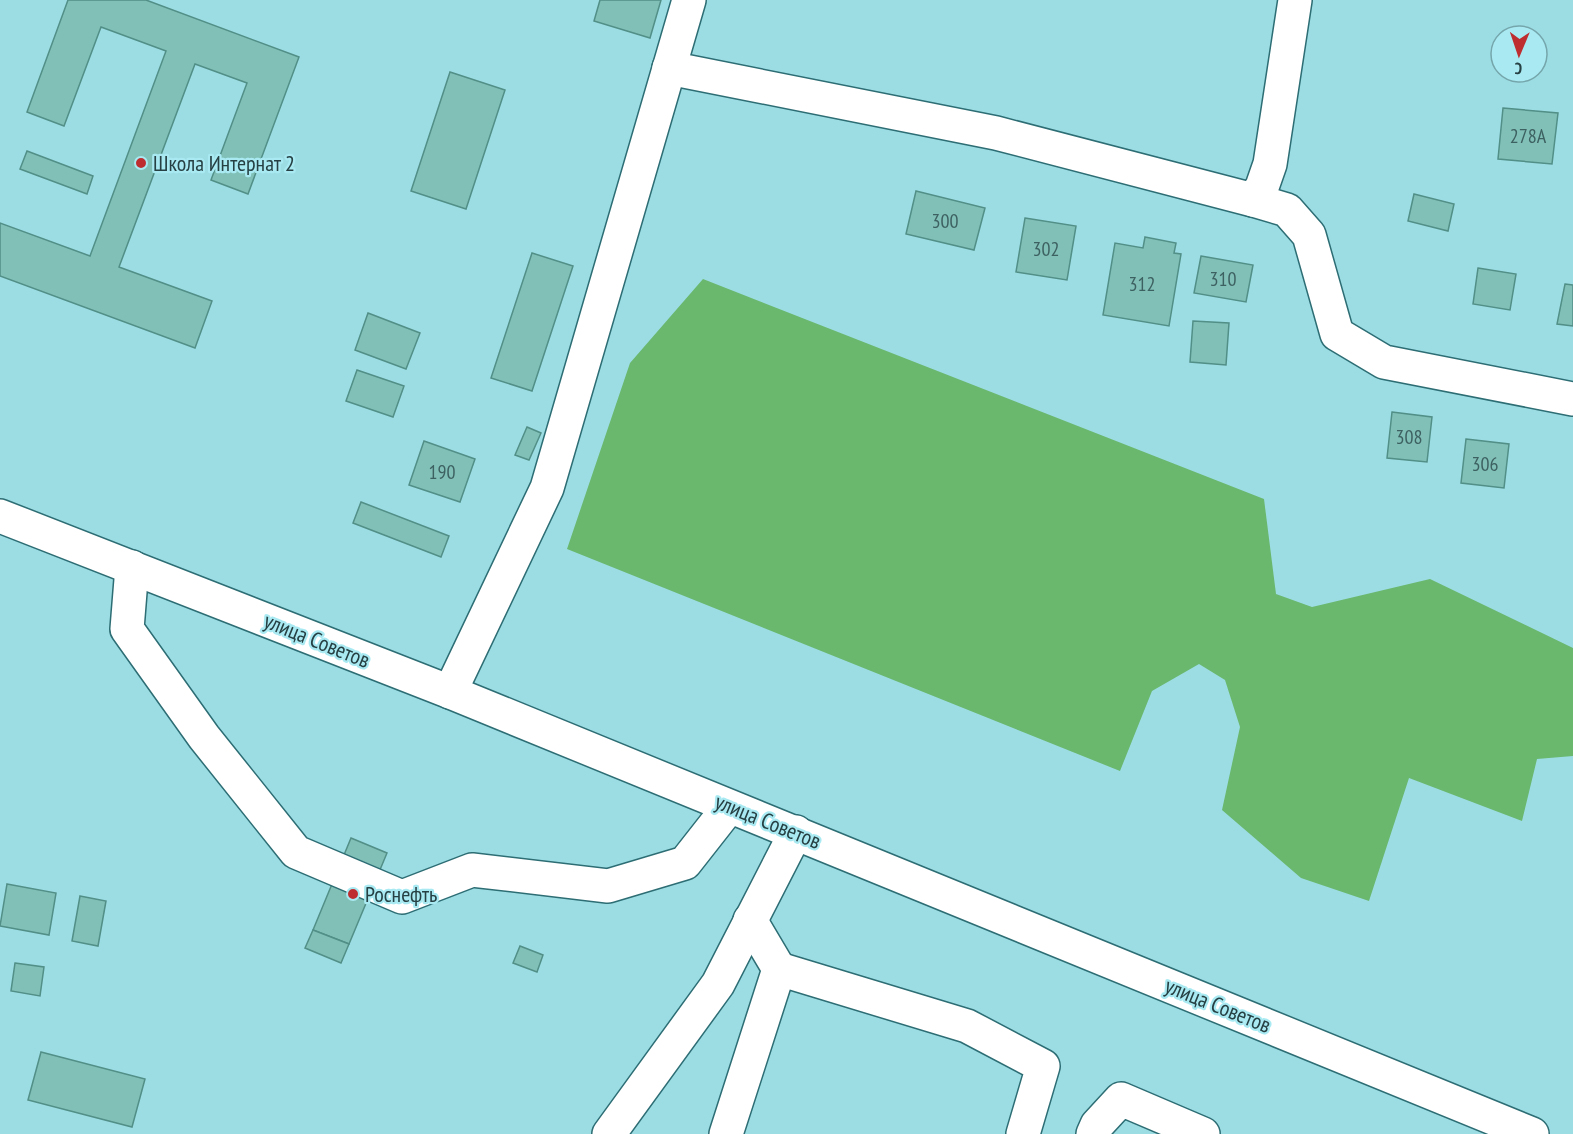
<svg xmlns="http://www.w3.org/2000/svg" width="1573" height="1134" font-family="'PT Sans Narrow',sans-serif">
  <rect width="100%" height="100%" fill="#9cdde4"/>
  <path fill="#69b86e" d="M 703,279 L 1264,499 L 1276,594 L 1312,607 L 1430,579 L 1573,648 L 1573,756 L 1537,759 L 1522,821 L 1409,778 L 1369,901 L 1301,878 L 1222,810 L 1240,727 L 1225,680 L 1199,664 L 1152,691 L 1120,771 L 567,549 L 630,363 Z"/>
  <g fill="#81c0b7" stroke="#518f87" stroke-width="1.5">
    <path d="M 68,0 L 146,0 L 299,57 L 248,194 L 211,180 L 247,83 L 195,64 L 119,267 L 212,301 L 195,348 L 0,276 L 0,223 L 90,256 L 166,51 L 101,27 L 64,126 L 27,112 Z"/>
    <path d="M 600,0 L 661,0 L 650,38 L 594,21 Z"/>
    <path d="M 450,72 L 505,90 L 466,209 L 411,191 Z"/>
    <path d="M 1503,108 L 1558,113 L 1552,164 L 1498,159 Z"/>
    <path d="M 27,151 L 93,176 L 87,194 L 20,169 Z"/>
    <path d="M 916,191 L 985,208 L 974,250 L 906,234 Z"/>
    <path d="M 1414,194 L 1454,204 L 1448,231 L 1408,221 Z"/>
    <path d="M 1025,218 L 1076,226 L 1067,280 L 1016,272 Z"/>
    <path d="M 1145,237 L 1176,243 L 1174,253 L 1181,254 L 1169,326 L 1103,315 L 1115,243 L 1143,248 Z"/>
    <path d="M 532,253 L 573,266 L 532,391 L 491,378 Z"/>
    <path d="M 1201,256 L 1253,265 L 1246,302 L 1194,293 Z"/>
    <path d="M 1478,268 L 1516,274 L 1510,310 L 1473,304 Z"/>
    <path d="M 1565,284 L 1573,285 L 1573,326 L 1557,324 Z"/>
    <path d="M 368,313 L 420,333 L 406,369 L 355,350 Z"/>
    <path d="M 1193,321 L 1229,323 L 1226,365 L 1190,362 Z"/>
    <path d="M 357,370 L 404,386 L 393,417 L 346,401 Z"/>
    <path d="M 1392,412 L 1432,417 L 1427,462 L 1387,458 Z"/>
    <path d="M 527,427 L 541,433 L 529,460 L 515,455 Z"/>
    <path d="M 1466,439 L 1509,444 L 1504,488 L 1461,483 Z"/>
    <path d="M 424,441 L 475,459 L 460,502 L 409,485 Z"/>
    <path d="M 361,502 L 449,536 L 441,557 L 353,523 Z"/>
    <path d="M 351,838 L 387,853 L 349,944 L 313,930 Z"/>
    <path d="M 7,884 L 56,893 L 49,935 L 0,926 Z"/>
    <path d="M 80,896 L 106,901 L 98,946 L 72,941 Z"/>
    <path d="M 313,930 L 349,944 L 341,963 L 305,948 Z"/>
    <path d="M 520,946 L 543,955 L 537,972 L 513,963 Z"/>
    <path d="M 15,963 L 44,967 L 40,996 L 11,991 Z"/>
    <path d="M 41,1052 L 145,1079 L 132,1127 L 28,1100 Z"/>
  </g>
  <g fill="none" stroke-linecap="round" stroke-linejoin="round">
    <defs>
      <g id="minor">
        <path d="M 669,68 L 996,133 L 1253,200 L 1262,187 L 1270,164 L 1295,0"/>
        <path d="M 1253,200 L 1287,210 L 1309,235 L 1337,334 L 1384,362 L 1573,399"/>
        <path d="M 132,567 L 127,629 L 204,737 L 296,852 L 402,897 L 472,870 L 608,886 L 685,863 L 729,807"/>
        <path d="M 450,692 L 547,488 L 689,0"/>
        <path d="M 779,969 L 967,1026 L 1043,1066 L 1023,1134"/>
        <path d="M 609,1134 L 718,984 L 796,832"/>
        <path d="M 726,1134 L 779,969 L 750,920"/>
        <path d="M 1093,1134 L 1097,1125 L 1121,1099 L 1203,1134"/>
      </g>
      <path id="major" d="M 0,516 L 450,692 L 1532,1134"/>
    </defs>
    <use href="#minor" stroke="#2d6d74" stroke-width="36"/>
    <use href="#major" stroke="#2d6d74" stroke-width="36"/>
    <use href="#minor" stroke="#fff" stroke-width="33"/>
    <use href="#major" stroke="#fff" stroke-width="33"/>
  </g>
  <g fill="#be2e30" stroke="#a9eaf2" stroke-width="2">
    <circle cx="141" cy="163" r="6"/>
    <circle cx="353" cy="894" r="6"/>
  </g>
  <g text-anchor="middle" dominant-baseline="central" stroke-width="4.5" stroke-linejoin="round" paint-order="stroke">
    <g font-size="20" fill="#3d6060">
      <text x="1528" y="136">278А</text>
      <text x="945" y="221">300</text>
      <text x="1046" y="249">302</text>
      <text x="1223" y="279">310</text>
      <text x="1142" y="284">312</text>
      <text x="1409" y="437">308</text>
      <text x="1485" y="464">306</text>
      <text x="442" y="472">190</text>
    </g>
    <g font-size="22" fill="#264043" stroke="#a9eaf2" text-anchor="start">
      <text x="153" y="163">Школа Интернат 2</text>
      <text x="365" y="894">Роснефть</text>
    </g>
    <g font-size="22" fill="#264043" stroke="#a9eaf2">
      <text transform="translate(317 640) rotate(22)">улица Советов</text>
      <text transform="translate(768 821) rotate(22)">улица Советов</text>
      <text transform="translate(1218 1005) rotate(22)">улица Советов</text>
    </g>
  </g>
  <g transform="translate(1519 54) rotate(182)"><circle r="28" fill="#a9eaf2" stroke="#75a6ac" stroke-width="1.5"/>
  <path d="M0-4.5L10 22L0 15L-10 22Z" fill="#be2e30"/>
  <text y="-9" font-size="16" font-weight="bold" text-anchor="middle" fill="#264043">С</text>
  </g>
</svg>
